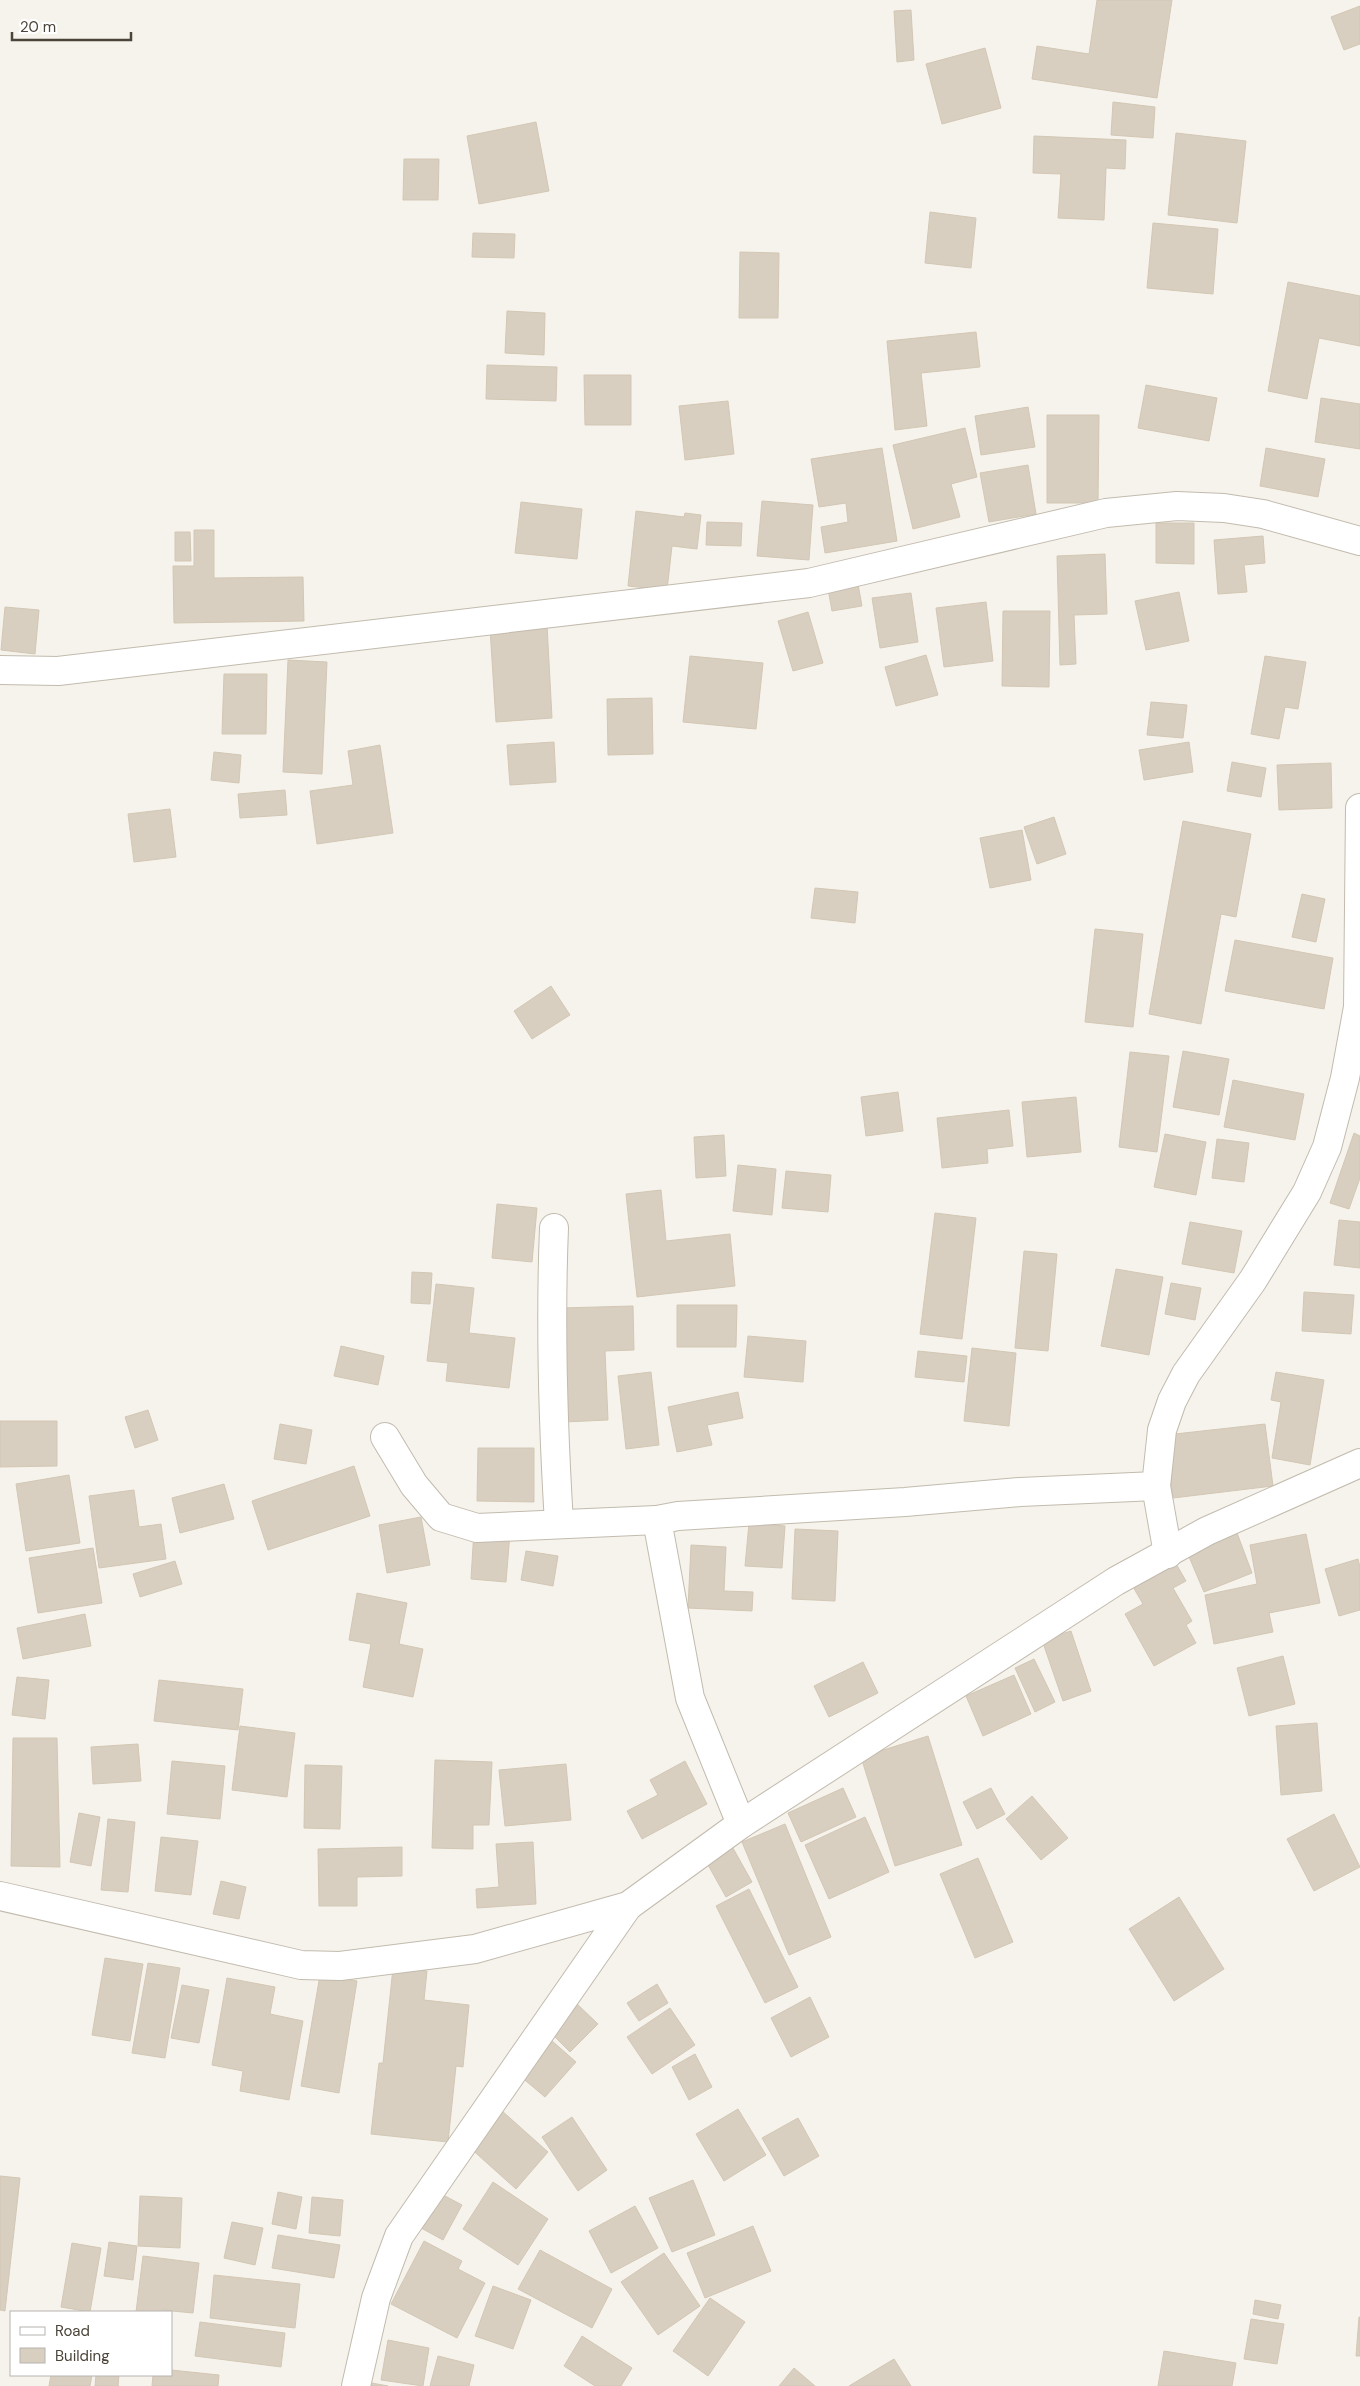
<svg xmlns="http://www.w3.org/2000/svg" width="1360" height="2386" font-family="'DM Sans',sans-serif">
  <rect width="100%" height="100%" fill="#f6f3ec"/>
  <g fill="#d8cfc1" stroke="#d3c7b4">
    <path d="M 1097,0 L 1172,0 L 1157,98 L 1032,79 L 1037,46 L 1089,54 Z"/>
    <path d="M 1360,6 L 1360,44 L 1344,50 L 1331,17 Z"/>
    <path d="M 911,10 L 914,60 L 897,62 L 894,11 Z"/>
    <path d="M 985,48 L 1001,108 L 942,124 L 926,64 Z"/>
    <path d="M 1113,102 L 1155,107 L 1153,138 L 1111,135 Z"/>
    <path d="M 536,122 L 549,191 L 479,204 L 467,136 Z"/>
    <path d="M 1176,133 L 1246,141 L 1237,223 L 1168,215 Z"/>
    <path d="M 1034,136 L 1126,140 L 1125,169 L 1106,168 L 1104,220 L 1058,218 L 1061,174 L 1033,173 Z"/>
    <path d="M 404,159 L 439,159 L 438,200 L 403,200 Z"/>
    <path d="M 930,212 L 976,218 L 971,268 L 925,263 Z"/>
    <path d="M 1153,223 L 1218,229 L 1213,294 L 1147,288 Z"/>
    <path d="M 473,233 L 515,234 L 514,258 L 472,257 Z"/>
    <path d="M 740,252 L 779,253 L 778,318 L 739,318 Z"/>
    <path d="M 1288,282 L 1360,296 L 1360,346 L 1319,338 L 1307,399 L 1268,391 Z"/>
    <path d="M 507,311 L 545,313 L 544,355 L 505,353 Z"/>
    <path d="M 976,332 L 980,367 L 921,373 L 927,426 L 895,430 L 887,341 Z"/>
    <path d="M 487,365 L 557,367 L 556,401 L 486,399 Z"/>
    <path d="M 584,375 L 631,375 L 631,425 L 585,425 Z"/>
    <path d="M 1146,385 L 1217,398 L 1209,441 L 1138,428 Z"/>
    <path d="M 1321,398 L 1360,404 L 1360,449 L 1315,442 Z"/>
    <path d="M 728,401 L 734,454 L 685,460 L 679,406 Z"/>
    <path d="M 1028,407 L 1035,447 L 981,455 L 975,416 Z"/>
    <path d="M 1047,415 L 1099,415 L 1098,503 L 1047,503 Z"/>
    <path d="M 965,428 L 977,477 L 951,484 L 960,517 L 913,529 L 893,445 Z"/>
    <path d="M 882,448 L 897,541 L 825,553 L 821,527 L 848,522 L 846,503 L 819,507 L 811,459 Z"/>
    <path d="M 1266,448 L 1325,459 L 1318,497 L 1260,486 Z"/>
    <path d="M 1028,465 L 1036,514 L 989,522 L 980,473 Z"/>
    <path d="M 762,501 L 813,505 L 809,560 L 757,556 Z"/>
    <path d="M 521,502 L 582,509 L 577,559 L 515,553 Z"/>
    <path d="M 636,511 L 684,517 L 685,513 L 701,515 L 697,549 L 672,546 L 667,590 L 628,586 Z"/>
    <path d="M 707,522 L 742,523 L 741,546 L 706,545 Z"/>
    <path d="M 1156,523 L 1194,523 L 1194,564 L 1156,563 Z"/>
    <path d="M 194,530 L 214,530 L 214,578 L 303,577 L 304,621 L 174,623 L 173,566 L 194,566 Z"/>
    <path d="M 175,532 L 190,532 L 191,561 L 175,561 Z"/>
    <path d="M 1263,536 L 1265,563 L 1244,565 L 1247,592 L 1218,594 L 1214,540 Z"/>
    <path d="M 1105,554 L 1107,614 L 1074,615 L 1076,664 L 1060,665 L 1057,556 Z"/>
    <path d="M 858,584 L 862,606 L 832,611 L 828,589 Z"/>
    <path d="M 1179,592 L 1189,641 L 1146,650 L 1135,601 Z"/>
    <path d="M 911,593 L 918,642 L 880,648 L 872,598 Z"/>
    <path d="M 986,602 L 993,661 L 944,667 L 936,608 Z"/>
    <path d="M 5,607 L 39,610 L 35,654 L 1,650 Z"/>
    <path d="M 1003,611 L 1050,611 L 1049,687 L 1002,686 Z"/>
    <path d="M 808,612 L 823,663 L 793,671 L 778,621 Z"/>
    <path d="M 547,625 L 552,718 L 496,722 L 490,629 Z"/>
    <path d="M 926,655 L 938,695 L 896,706 L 885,667 Z"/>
    <path d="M 690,656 L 763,663 L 756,729 L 683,722 Z"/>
    <path d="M 1265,656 L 1306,662 L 1298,709 L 1285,707 L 1279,739 L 1251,734 Z"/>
    <path d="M 288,660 L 327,662 L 322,774 L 283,772 Z"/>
    <path d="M 224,674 L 267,674 L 266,734 L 222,734 Z"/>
    <path d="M 652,698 L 653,754 L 608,755 L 607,699 Z"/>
    <path d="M 1151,702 L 1187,705 L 1183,738 L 1147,735 Z"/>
    <path d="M 554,742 L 556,782 L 510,785 L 507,745 Z"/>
    <path d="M 1189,742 L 1193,772 L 1144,780 L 1139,750 Z"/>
    <path d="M 380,745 L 393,833 L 317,844 L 310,791 L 353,785 L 348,751 Z"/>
    <path d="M 214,752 L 241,755 L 239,783 L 211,780 Z"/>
    <path d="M 1232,762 L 1266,768 L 1261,797 L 1227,791 Z"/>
    <path d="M 1331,763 L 1332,808 L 1279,810 L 1277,765 Z"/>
    <path d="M 285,790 L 287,815 L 240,818 L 238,794 Z"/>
    <path d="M 170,809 L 176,857 L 134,862 L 128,814 Z"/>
    <path d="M 1054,817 L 1066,854 L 1037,864 L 1024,827 Z"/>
    <path d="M 1183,821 L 1251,834 L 1236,917 L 1221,914 L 1201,1024 L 1149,1014 Z"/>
    <path d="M 1022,830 L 1031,880 L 990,888 L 980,838 Z"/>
    <path d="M 815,888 L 858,892 L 855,923 L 811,918 Z"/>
    <path d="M 1302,894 L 1325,899 L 1316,942 L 1292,937 Z"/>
    <path d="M 1095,929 L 1143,934 L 1133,1027 L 1085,1022 Z"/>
    <path d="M 1235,940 L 1333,958 L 1324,1009 L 1225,991 Z"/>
    <path d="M 551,986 L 570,1015 L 532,1039 L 514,1011 Z"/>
    <path d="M 1183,1051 L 1229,1059 L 1219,1115 L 1173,1107 Z"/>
    <path d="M 1130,1052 L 1169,1056 L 1157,1152 L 1119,1147 Z"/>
    <path d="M 1233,1080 L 1304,1094 L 1295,1140 L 1224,1127 Z"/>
    <path d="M 898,1092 L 903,1131 L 866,1136 L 861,1097 Z"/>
    <path d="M 1076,1097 L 1081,1152 L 1027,1157 L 1022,1102 Z"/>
    <path d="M 1009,1110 L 1013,1146 L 987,1149 L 988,1163 L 942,1168 L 937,1118 Z"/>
    <path d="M 1354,1133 L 1360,1136 L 1360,1178 L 1349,1209 L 1330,1203 Z"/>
    <path d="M 1165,1134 L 1206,1142 L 1196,1195 L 1154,1187 Z"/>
    <path d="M 724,1135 L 726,1176 L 696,1178 L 694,1137 Z"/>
    <path d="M 1217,1139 L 1249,1143 L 1244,1182 L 1212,1178 Z"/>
    <path d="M 738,1165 L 776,1169 L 772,1215 L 733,1211 Z"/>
    <path d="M 786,1171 L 831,1175 L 828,1212 L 782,1208 Z"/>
    <path d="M 661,1190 L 666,1241 L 730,1234 L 735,1286 L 637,1297 L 626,1194 Z"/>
    <path d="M 497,1204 L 537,1208 L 532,1262 L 492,1258 Z"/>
    <path d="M 935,1213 L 976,1218 L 962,1339 L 920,1334 Z"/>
    <path d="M 1339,1220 L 1360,1222 L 1360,1268 L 1334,1265 Z"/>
    <path d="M 1190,1222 L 1242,1231 L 1234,1273 L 1182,1264 Z"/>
    <path d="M 1024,1251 L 1057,1254 L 1048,1351 L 1015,1348 Z"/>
    <path d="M 1116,1269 L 1163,1277 L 1149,1355 L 1101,1346 Z"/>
    <path d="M 412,1272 L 432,1273 L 430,1304 L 411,1303 Z"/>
    <path d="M 1171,1283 L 1201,1288 L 1195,1320 L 1165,1314 Z"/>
    <path d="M 436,1284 L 474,1288 L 469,1333 L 515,1338 L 509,1388 L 446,1381 L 448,1363 L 427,1361 Z"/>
    <path d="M 1304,1292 L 1354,1295 L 1351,1334 L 1302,1331 Z"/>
    <path d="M 677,1305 L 737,1305 L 736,1347 L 677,1347 Z"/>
    <path d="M 633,1306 L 634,1350 L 605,1351 L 608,1420 L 564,1422 L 560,1308 Z"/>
    <path d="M 748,1336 L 806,1341 L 803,1382 L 744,1377 Z"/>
    <path d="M 341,1346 L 384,1356 L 378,1385 L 334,1376 Z"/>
    <path d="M 972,1348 L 1016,1353 L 1009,1426 L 964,1421 Z"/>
    <path d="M 918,1351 L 967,1356 L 964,1382 L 915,1377 Z"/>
    <path d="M 651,1372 L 659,1445 L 626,1449 L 618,1376 Z"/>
    <path d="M 1276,1372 L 1324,1380 L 1310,1465 L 1272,1458 L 1281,1402 L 1271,1400 Z"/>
    <path d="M 738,1392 L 743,1418 L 707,1425 L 712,1445 L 677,1452 L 668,1407 Z"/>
    <path d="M 148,1410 L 158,1440 L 135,1448 L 125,1417 Z"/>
    <path d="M 0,1421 L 57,1421 L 57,1466 L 0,1467 Z"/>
    <path d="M 280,1424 L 312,1430 L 306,1464 L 274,1459 Z"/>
    <path d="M 1265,1424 L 1273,1486 L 1173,1498 L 1166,1435 Z"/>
    <path d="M 478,1448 L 534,1448 L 534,1502 L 477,1501 Z"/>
    <path d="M 354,1466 L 370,1516 L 268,1550 L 252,1501 Z"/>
    <path d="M 69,1475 L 80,1543 L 26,1551 L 16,1484 Z"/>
    <path d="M 224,1484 L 234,1519 L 180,1533 L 172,1498 Z"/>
    <path d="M 134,1490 L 139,1527 L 161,1524 L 166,1559 L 99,1568 L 89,1496 Z"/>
    <path d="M 421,1517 L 430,1565 L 387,1573 L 379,1525 Z"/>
    <path d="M 749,1523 L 785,1526 L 782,1568 L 745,1566 Z"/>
    <path d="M 1234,1525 L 1252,1573 L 1204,1592 L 1184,1545 Z"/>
    <path d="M 795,1529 L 838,1531 L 835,1601 L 792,1599 Z"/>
    <path d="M 474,1530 L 510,1533 L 506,1582 L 471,1579 Z"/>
    <path d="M 1306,1534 L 1320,1603 L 1269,1613 L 1273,1632 L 1214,1644 L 1205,1595 L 1257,1584 L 1250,1545 Z"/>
    <path d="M 691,1545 L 726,1547 L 724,1591 L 753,1592 L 752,1611 L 688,1608 Z"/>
    <path d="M 93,1548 L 102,1603 L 38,1613 L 29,1558 Z"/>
    <path d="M 526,1551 L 558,1556 L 553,1586 L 521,1580 Z"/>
    <path d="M 1171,1555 L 1186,1581 L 1173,1588 L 1192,1621 L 1186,1625 L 1196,1643 L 1154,1666 L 1125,1614 L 1143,1604 L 1129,1580 Z"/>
    <path d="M 1358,1559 L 1360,1567 L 1360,1610 L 1339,1616 L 1325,1569 Z"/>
    <path d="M 175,1561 L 182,1584 L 140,1597 L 133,1574 Z"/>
    <path d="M 357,1593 L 407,1603 L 399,1644 L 423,1649 L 413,1697 L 363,1687 L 371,1644 L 349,1640 Z"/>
    <path d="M 85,1614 L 91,1646 L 23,1659 L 17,1628 Z"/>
    <path d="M 1071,1631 L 1091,1691 L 1063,1701 L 1042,1640 Z"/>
    <path d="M 1283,1656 L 1295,1704 L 1249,1716 L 1237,1668 Z"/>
    <path d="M 1034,1659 L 1055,1702 L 1035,1712 L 1015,1668 Z"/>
    <path d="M 863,1662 L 878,1693 L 829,1717 L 814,1686 Z"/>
    <path d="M 1014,1675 L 1031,1714 L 983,1736 L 966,1696 Z"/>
    <path d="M 17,1677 L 49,1680 L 45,1719 L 12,1715 Z"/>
    <path d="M 159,1680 L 243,1689 L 238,1730 L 154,1721 Z"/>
    <path d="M 1317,1723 L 1322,1791 L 1281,1795 L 1276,1726 Z"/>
    <path d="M 240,1726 L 295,1733 L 287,1797 L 232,1790 Z"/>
    <path d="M 928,1736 L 962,1845 L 895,1866 L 861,1757 Z"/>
    <path d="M 13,1738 L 57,1738 L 60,1867 L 11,1866 Z"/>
    <path d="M 138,1744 L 141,1781 L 93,1784 L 91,1747 Z"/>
    <path d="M 435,1760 L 492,1762 L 489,1825 L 473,1825 L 473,1849 L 432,1848 Z"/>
    <path d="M 172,1761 L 225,1766 L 220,1819 L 167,1814 Z"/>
    <path d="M 685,1761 L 707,1804 L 642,1839 L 627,1811 L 658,1795 L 650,1780 Z"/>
    <path d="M 566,1764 L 571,1820 L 505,1826 L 499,1770 Z"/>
    <path d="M 305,1765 L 342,1766 L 340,1829 L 304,1828 Z"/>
    <path d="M 843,1788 L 856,1817 L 801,1842 L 788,1813 Z"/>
    <path d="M 991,1788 L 1005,1814 L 977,1829 L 963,1802 Z"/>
    <path d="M 1032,1796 L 1068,1838 L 1041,1860 L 1006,1819 Z"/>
    <path d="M 79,1813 L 100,1817 L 91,1866 L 70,1862 Z"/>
    <path d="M 1334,1814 L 1360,1867 L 1314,1891 L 1287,1839 Z"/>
    <path d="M 865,1817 L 889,1872 L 829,1899 L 805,1845 Z"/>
    <path d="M 108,1819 L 135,1822 L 128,1892 L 101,1890 Z"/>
    <path d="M 785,1824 L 831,1937 L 789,1955 L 742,1842 Z"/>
    <path d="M 161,1837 L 198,1841 L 191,1895 L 155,1891 Z"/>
    <path d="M 729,1841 L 752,1882 L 726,1897 L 703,1856 Z"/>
    <path d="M 533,1842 L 536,1904 L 477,1908 L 476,1889 L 499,1887 L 496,1844 Z"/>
    <path d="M 402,1847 L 402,1876 L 357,1877 L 357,1906 L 319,1906 L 318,1849 Z"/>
    <path d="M 978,1858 L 1013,1942 L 975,1958 L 940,1874 Z"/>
    <path d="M 221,1881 L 246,1887 L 239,1919 L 213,1914 Z"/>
    <path d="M 749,1889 L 798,1987 L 765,2003 L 716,1906 Z"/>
    <path d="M 1179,1897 L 1224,1969 L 1174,2001 L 1129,1929 Z"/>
    <path d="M 105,1958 L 143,1964 L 130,2041 L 92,2035 Z"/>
    <path d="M 148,1963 L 180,1968 L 165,2058 L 132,2053 Z"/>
    <path d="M 393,1968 L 427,1971 L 424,2000 L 469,2005 L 463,2067 L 456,2066 L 448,2142 L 371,2134 L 379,2063 L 383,2063 Z"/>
    <path d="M 320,1975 L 357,1981 L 339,2093 L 301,2086 Z"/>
    <path d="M 227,1978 L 275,1987 L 270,2014 L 303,2021 L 289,2100 L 240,2091 L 243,2071 L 212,2065 Z"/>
    <path d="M 657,1984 L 668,2003 L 639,2021 L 627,2003 Z"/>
    <path d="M 182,1985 L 209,1990 L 199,2043 L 171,2038 Z"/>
    <path d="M 810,1997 L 829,2037 L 791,2057 L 771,2018 Z"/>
    <path d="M 576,2003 L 598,2024 L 570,2052 L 549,2031 Z"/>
    <path d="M 670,2008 L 695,2045 L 652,2074 L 627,2037 Z"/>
    <path d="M 551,2040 L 576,2062 L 545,2097 L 520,2076 Z"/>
    <path d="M 695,2054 L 712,2087 L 689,2100 L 672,2067 Z"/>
    <path d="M 738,2109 L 766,2155 L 724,2181 L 696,2134 Z"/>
    <path d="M 501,2110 L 548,2152 L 516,2189 L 468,2146 Z"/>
    <path d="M 572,2117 L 607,2170 L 578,2191 L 542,2137 Z"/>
    <path d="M 798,2118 L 819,2156 L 784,2176 L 762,2138 Z"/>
    <path d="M 0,2176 L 20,2178 L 5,2311 L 0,2310 Z"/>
    <path d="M 693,2180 L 715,2235 L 672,2252 L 649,2198 Z"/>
    <path d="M 493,2182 L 548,2219 L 518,2265 L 463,2229 Z"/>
    <path d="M 430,2188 L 462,2205 L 443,2240 L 412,2223 Z"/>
    <path d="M 278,2192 L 302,2197 L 296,2229 L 272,2224 Z"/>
    <path d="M 140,2196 L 182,2198 L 180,2248 L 138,2246 Z"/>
    <path d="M 312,2197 L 343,2200 L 340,2236 L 309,2233 Z"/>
    <path d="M 635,2206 L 658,2248 L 611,2273 L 589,2231 Z"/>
    <path d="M 232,2222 L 263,2228 L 255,2265 L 224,2258 Z"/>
    <path d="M 753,2226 L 771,2271 L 705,2298 L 687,2253 Z"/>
    <path d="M 278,2235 L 340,2245 L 334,2278 L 272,2268 Z"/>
    <path d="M 424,2241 L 462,2261 L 458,2269 L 485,2283 L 457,2338 L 391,2304 Z"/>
    <path d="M 109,2242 L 137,2246 L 133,2280 L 104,2276 Z"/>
    <path d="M 72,2243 L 101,2248 L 90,2312 L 61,2307 Z"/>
    <path d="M 540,2250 L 612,2289 L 592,2328 L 518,2289 Z"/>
    <path d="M 664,2253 L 700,2306 L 658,2335 L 621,2282 Z"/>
    <path d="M 143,2256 L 199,2263 L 193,2313 L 162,2310 L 162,2312 L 136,2312 Z"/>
    <path d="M 214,2275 L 300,2284 L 295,2328 L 210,2318 Z"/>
    <path d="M 493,2286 L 531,2300 L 513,2349 L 475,2336 Z"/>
    <path d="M 710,2298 L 745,2322 L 708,2376 L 673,2351 Z"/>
    <path d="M 1255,2300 L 1281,2305 L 1278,2319 L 1253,2314 Z"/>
    <path d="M 1359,2317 L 1360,2317 L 1360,2356 L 1356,2356 Z"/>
    <path d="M 1251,2319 L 1284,2324 L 1277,2364 L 1244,2359 Z"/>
    <path d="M 200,2322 L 285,2333 L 281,2367 L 195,2356 Z"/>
    <path d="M 582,2336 L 632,2368 L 621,2386 L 595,2386 L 564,2366 Z"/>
    <path d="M 388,2340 L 429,2348 L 423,2386 L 381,2380 Z"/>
    <path d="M 1164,2351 L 1236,2363 L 1232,2386 L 1158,2386 Z"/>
    <path d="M 438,2356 L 474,2365 L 469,2386 L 430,2386 Z"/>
    <path d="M 894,2359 L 911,2386 L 849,2386 Z"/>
    <path d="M 794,2368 L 815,2386 L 779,2386 Z"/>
    <path d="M 171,2370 L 219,2375 L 218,2386 L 152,2386 L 153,2375 L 171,2375 Z"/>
    <path d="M 51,2375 L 92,2375 L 90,2386 L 49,2386 Z"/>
    <path d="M 96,2375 L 119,2375 L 118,2386 L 119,2386 L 95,2386 Z"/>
    <path d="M 361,2381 L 388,2386 L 360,2386 Z"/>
  </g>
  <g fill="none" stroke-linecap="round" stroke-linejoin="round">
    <defs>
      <g id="minor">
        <path d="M 0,670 L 58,671 L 809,583 L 1106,513 L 1177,506 L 1224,508 L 1263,514 L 1360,541"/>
        <path d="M 554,1228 C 550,1327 553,1425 559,1523"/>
        <path d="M 385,1437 L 414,1485 L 441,1517 L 477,1528 L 657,1520"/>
        <path d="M 1168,1554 L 1156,1486 L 1162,1430 L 1172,1401 L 1186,1374 L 1253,1280 L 1307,1192 L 1327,1147 L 1345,1078 L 1358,1007 L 1360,808"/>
        <path d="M 741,1824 L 690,1698 L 657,1520 L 678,1516 L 905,1502 L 1020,1492 L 1156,1486"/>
        <path d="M 0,1896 L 301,1965 L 340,1966 L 475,1949 L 628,1906 L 741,1824 L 1116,1581 L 1207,1531 L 1360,1463"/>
        <path d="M 356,2386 L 376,2298 L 399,2236 L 628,1906"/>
      </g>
    </defs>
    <use href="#minor" stroke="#c2bbae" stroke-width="30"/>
    <use href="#minor" stroke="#fff" stroke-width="28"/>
  </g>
  <rect x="10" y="2311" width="162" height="65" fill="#ffffff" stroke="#b7b4b0"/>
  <rect x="20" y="2327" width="25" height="8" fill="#ffffff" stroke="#b7b4b0"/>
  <text x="55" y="2336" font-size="15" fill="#4b4439">Road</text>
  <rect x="20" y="2348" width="25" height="15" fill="#d8cfc1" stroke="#b7b4b0"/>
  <text x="55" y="2361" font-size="15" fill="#4b4439">Building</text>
  <path d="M12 32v8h119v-8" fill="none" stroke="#4b4439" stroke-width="2.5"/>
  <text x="20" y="32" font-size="15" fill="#4b4439" stroke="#ffffff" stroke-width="4" paint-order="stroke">20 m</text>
</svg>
